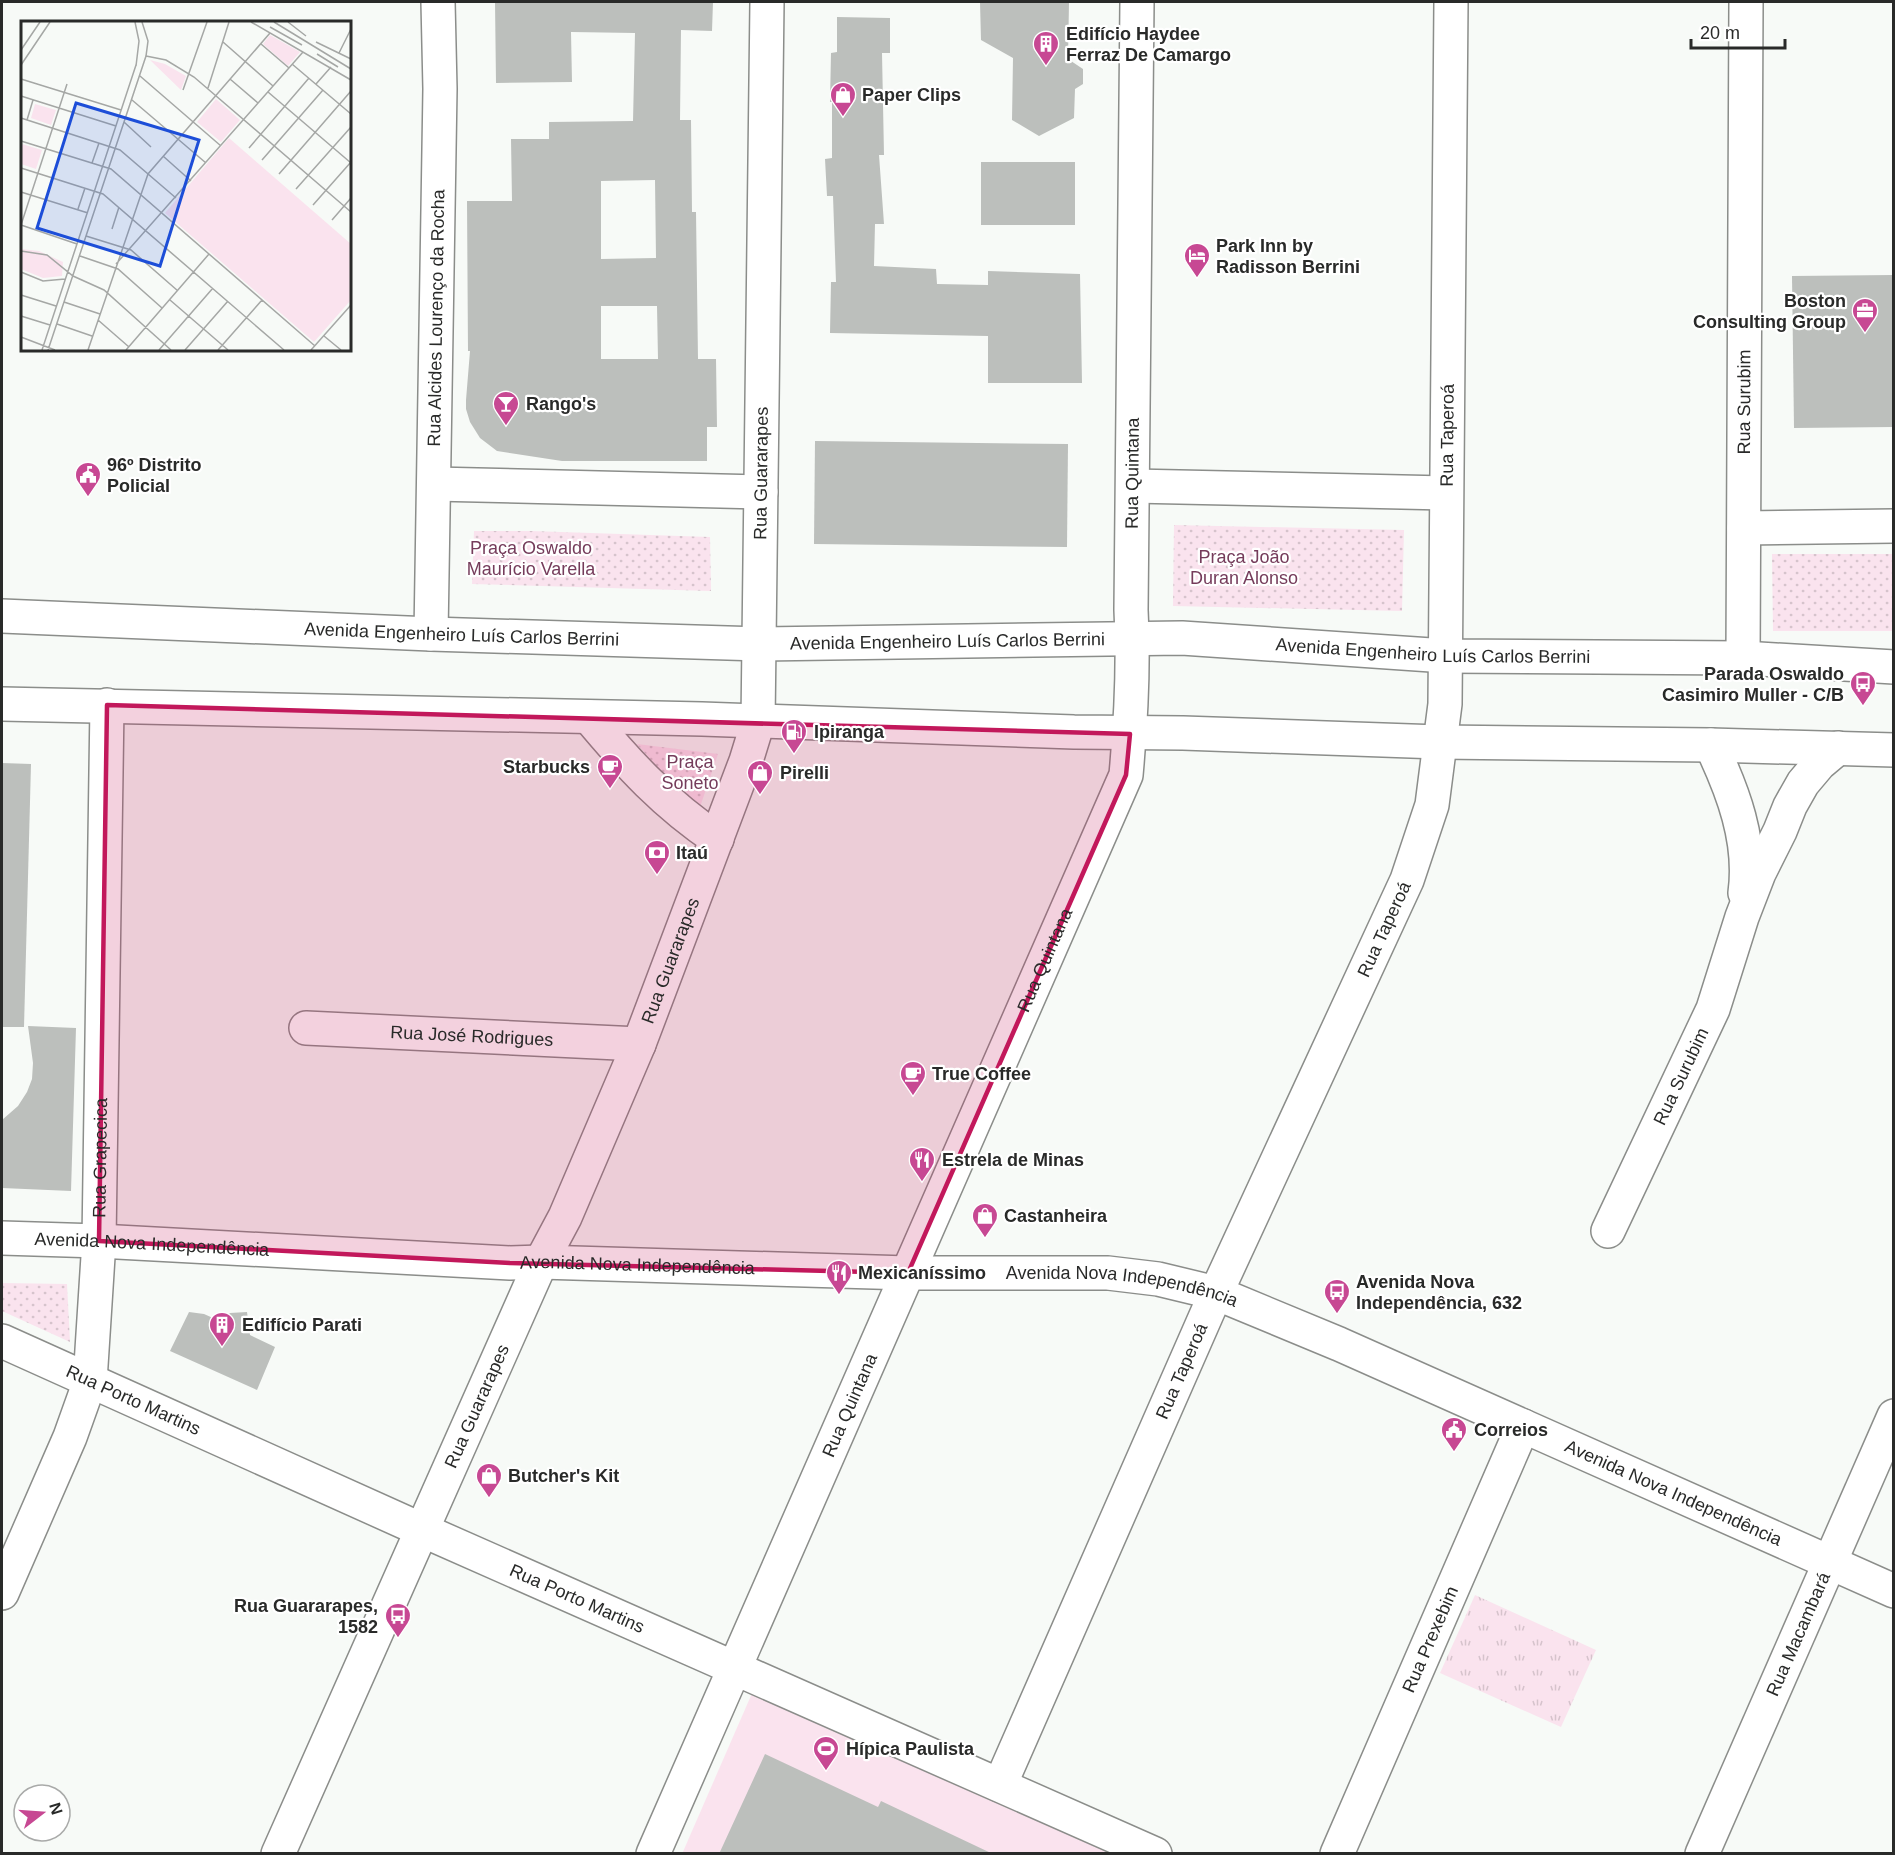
<svg xmlns="http://www.w3.org/2000/svg" width="1895" height="1855" font-family="Helvetica,sans-serif">
  <defs>
    <pattern id="grass-tufts" width="24" height="20" patternUnits="userSpaceOnUse" patternTransform="scale(1.5)"><rect width="24" height="20" fill="#fae3ee"/><path d="M3 7l-1-3M5 7V3M7 7l1-3M15 17l-1-3M17 17v-4M19 17l1-3" fill="none" stroke="#d6c3cc"/></pattern>
    <pattern id="park-dots" width="8" height="8" patternUnits="userSpaceOnUse" patternTransform="scale(1.5)"><rect width="8" height="8" fill="#fae3ee"/><path d="M2 2h.1M6 6h.1" fill="none" stroke="#d6c3cc" stroke-width="1.8" stroke-linecap="round"/></pattern>
  </defs>
  <rect width="100%" height="100%" fill="#f7faf7"/>
  <path fill="url(#grass-tufts)" d="M 1475,1595 L 1596,1650 L 1561,1727 L 1440,1673 Z"/>
  <g fill="url(#park-dots)">
    <path d="M 1174,525 L 1404,530 L 1402,611 L 1173,606 Z"/>
    <path d="M 474,531 L 531,531 L 710,537 L 711,591 L 472,584 Z"/>
    <path d="M 1772,554 L 1893,554 L 1893,631 L 1773,631 Z"/>
    <path d="M 637,744 L 718,754 L 698,813 Z"/>
    <path d="M 2,1283 L 67,1284 L 70,1342 L 2,1311 Z"/>
  </g>
  <path fill="#fae3ee" d="M 753,1691 L 1116,1854 L 682,1854 Z"/>
  <g fill="#bcbfbc" fill-rule="evenodd">
    <path d="M 495,2 L 713,2 L 712,31 L 681,30 L 680,120 L 691,120 L 692,212 L 696,212 L 698,359 L 716,359 L 717,427 L 707,427 L 707,461 L 562,461 L 497,451 L 480,438 L 470,422 L 466,409 L 466,400 L 470,351 L 468,351 L 467,201 L 512,201 L 511,139 L 549,139 L 549,122 L 633,121 L 635,33 L 571,32 L 572,82 L 496,83 ZM 655,180 L 656,258 L 601,259 L 601,181 ZM 601,306 L 657,306 L 658,359 L 601,359 Z"/>
    <path d="M 980,2 L 1069,2 L 1068,59 L 1083,69 L 1083,84 L 1075,89 L 1074,118 L 1039,136 L 1012,120 L 1013,58 L 981,40 Z"/>
    <path d="M 837,17 L 890,18 L 890,53 L 882,53 L 884,155 L 879,155 L 884,224 L 875,224 L 874,266 L 936,269 L 937,284 L 988,285 L 988,271 L 1080,274 L 1082,383 L 988,383 L 988,336 L 830,333 L 831,282 L 836,282 L 833,196 L 827,196 L 825,159 L 832,158 L 832,102 L 830,102 L 831,53 L 837,52 Z"/>
    <rect x="981" y="162" width="94" height="63"/>
    <path d="M 1893,275 L 1893,427 L 1794,428 L 1792,276 Z"/>
    <path d="M 815,441 L 1068,444 L 1067,547 L 814,544 Z"/>
    <path d="M 2,763 L 31,764 L 24,1027 L 2,1027 Z"/>
    <path d="M 28,1026 L 76,1028 L 71,1191 L 2,1188 L 2,1120 L 18,1106 L 27,1092 L 32,1079 L 33,1063 Z"/>
    <path d="M 189,1312 L 204,1314 L 222,1322 L 230,1313 L 247,1312 L 250,1335 L 275,1347 L 257,1390 L 170,1351 Z"/>
    <path d="M 765,1754 L 878,1807 L 881,1801 L 993,1854 L 719,1854 Z"/>
  </g>
  <g fill="none" stroke-linecap="round" stroke-linejoin="round">
    <defs>
      <g id="minor">
        <path d="M 434,484 L 761,492"/>
        <path d="M 1133,486 L 1446,493"/>
        <path d="M 1744,528 L 1894,526"/>
        <path id="s1" d="M 431,634 L 440,89 L 438,2"/>
        <path id="s2" d="M 1743,658 L 1746,2"/>
        <path d="M 1711,745 C 1733,791 1752,841 1745,893"/>
        <path id="s3" d="M 306,1028 L 639,1044"/>
        <path id="s4" d="M 1608,1231 L 1713,1009 L 1742,917 L 1759,873 L 1780,831 L 1790,806 L 1803,783 L 1819,764 L 1838,748"/>
        <path id="s5" d="M 2,1238 L 99,1241 L 510,1263 L 541,1262 L 908,1273 L 1108,1273 L 1158,1279 L 1216,1293 L 1339,1344 L 1894,1591"/>
        <path id="s6" d="M 2,1341 L 422,1530 L 1155,1854"/>
        <path id="s7" d="M 2,1593 L 70,1437 L 90,1381 L 99,1241 L 107,705"/>
        <path id="s8" d="M 1000,1785 L 1216,1293 L 1407,880 L 1432,805 L 1445,704 L 1451,2"/>
        <path id="s9" d="M 278,1854 L 541,1262 L 565,1217 L 639,1044 L 746,761 L 758,722 L 767,2"/>
        <path id="s10" d="M 653,1854 L 1126,775 C 1131,720 1134,665 1131,610 L 1137,2"/>
        <path id="s11" d="M 1337,1854 L 1523,1426"/>
        <path id="s12" d="M 1702,1854 L 1894,1416"/>
      </g>
      <g id="major">
        <path id="s13" d="M 2,616 L 431,634 L 760,644 L 1182,638 L 1446,656 L 1743,658 L 1894,667"/>
        <path d="M 2,704 L 702,719 L 1074,732 L 1183,733 L 1439,742 L 1711,745 L 1894,750"/>
        <path d="M 589,717 C 629,765 665,804 717,839"/>
      </g>
    </defs>
    <use href="#minor" stroke="#8b8d8a" stroke-width="36"/>
    <use href="#major" stroke="#8b8d8a" stroke-width="36"/>
    <use href="#minor" stroke="#fff" stroke-width="33"/>
    <use href="#major" stroke="#fff" stroke-width="33"/>
  </g>
  <path fill="#c2185b" fill-opacity="0.2" stroke="#c2185b" stroke-width="4.5" stroke-linejoin="round" d="M 107,705 L 1130,734 L 1126,775 L 908,1273 L 510,1263 L 99,1241 Z"/>
  <defs>
    <symbol id="building-pin" viewBox="-11 -11 22 30"><path d="M0 17L-7.5 6A9.5 9.5 0 1 1 7.5 6Z" fill="#c74893" stroke="#fff"/><path d="M-4-6H4V6H1V3H-1V6H-4ZM-2.5-4.3h1.7v1.8h-1.7ZM.8-4.3h1.7v1.8H.8ZM-2.5-1h1.7V.8h-1.7ZM.8-1h1.7V.8H.8Z" fill="#fff"/></symbol>
    <symbol id="shop-pin" viewBox="-11 -11 22 30"><path d="M0 17L-7.5 6A9.5 9.5 0 1 1 7.5 6Z" fill="#c74893" stroke="#fff"/><path d="M-5-2.5h2.3a2.7 3.5 0 0 1 5.4 0H5L5.5 6h-11ZM-1.5-2.5h3a1.5 2.3 0 0 0-3 0Z" fill="#fff"/></symbol>
    <symbol id="hotel-pin" viewBox="-11 -11 22 30"><path d="M0 17L-7.5 6A9.5 9.5 0 1 1 7.5 6Z" fill="#c74893" stroke="#fff"/><path d="M-6-4.5h1.5V1H6V5H4.5V3h-9V5H-6ZM-4 0a1.8 1.8 0 1 1 3.6 0ZM.5 0V-2.5h3Q6-2.5 6 0Z" fill="#fff"/></symbol>
    <symbol id="office-pin" viewBox="-11 -11 22 30"><path d="M0 17L-7.5 6A9.5 9.5 0 1 1 7.5 6Z" fill="#c74893" stroke="#fff"/><path d="M-6-3h4V-5.5h4V-3h4V5H-6ZM-1-4.5V-3h2v-1.5ZM-6 0V1H6V0Z" fill="#fff"/></symbol>
    <symbol id="bar-pin" viewBox="-11 -11 22 30"><path d="M0 17L-7.5 6A9.5 9.5 0 1 1 7.5 6Z" fill="#c74893" stroke="#fff"/><path d="M-6-5H6L.8 .8V4.5H3.5V6h-7V4.5H-.8V.8Z" fill="#fff"/></symbol>
    <symbol id="civic-pin" viewBox="-11 -11 22 30"><path d="M0 17L-7.5 6A9.5 9.5 0 1 1 7.5 6Z" fill="#c74893" stroke="#fff"/><path d="M-.6-6.5H3V-4.5H.6V-3L4-1V1h2V6H-6V1h2V-1L-.6-3ZM-1.2 2.5V6h2.4V2.5Z" fill="#fff"/></symbol>
    <symbol id="bus-pin" viewBox="-11 -11 22 30"><path d="M0 17L-7.5 6A9.5 9.5 0 1 1 7.5 6Z" fill="#c74893" stroke="#fff"/><path d="M-5-6H5V4H4V6H2V4H-2V6H-4V4H-5ZM-3.5-4V0h7V-4ZM-3.5 1.2v1.5H-2V1.2ZM2 1.2v1.5H3.5V1.2Z" fill="#fff"/></symbol>
    <symbol id="fuel-pin" viewBox="-11 -11 22 30"><path d="M0 17L-7.5 6A9.5 9.5 0 1 1 7.5 6Z" fill="#c74893" stroke="#fff"/><path d="M-5.5-6h7V0h2V4h1.3V-2.5L3-4.5l.8-.8L6-3V5H2.5V1h-1V6h-7ZM-4.2-4.7v3.2H.2V-4.7Z" fill="#fff"/></symbol>
    <symbol id="cafe-pin" viewBox="-11 -11 22 30"><path d="M0 17L-7.5 6A9.5 9.5 0 1 1 7.5 6Z" fill="#c74893" stroke="#fff"/><path d="M-5.5-4.5H6V0H3Q3 3.5 0 3.5H-2.5Q-5.5 3.5-5.5 0ZM3-3.2v2h1.7v-2ZM-6 4.5H4V6H-6Z" fill="#fff"/></symbol>
    <symbol id="bank-pin" viewBox="-11 -11 22 30"><path d="M0 17L-7.5 6A9.5 9.5 0 1 1 7.5 6Z" fill="#c74893" stroke="#fff"/><path d="M-6-4H6V4H-6ZM0-2.3a2.3 2.3 0 1 0 0 4.6a2.3 2.3 0 1 0 0-4.6Z" fill="#fff"/></symbol>
    <symbol id="restaurant-pin" viewBox="-11 -11 22 30"><path d="M0 17L-7.5 6A9.5 9.5 0 1 1 7.5 6Z" fill="#c74893" stroke="#fff"/><path d="M-5-6h1v4h1v-4h1v4h1v-4h1v5L-1.5 .5V6h-2V.5L-5-1ZM5-6V6H3V1.5H1.5Q1.5-4 5-6Z" fill="#fff"/></symbol>
    <symbol id="stadium-pin" viewBox="-11 -11 22 30"><path d="M0 17L-7.5 6A9.5 9.5 0 1 1 7.5 6Z" fill="#c74893" stroke="#fff"/><path d="M0-5a6.5 5 0 1 0 0 10a6.5 5 0 1 0 0-10ZM-3.5-1.8h7v3.6h-7Z" fill="#fff"/></symbol>
  </defs>
  <g fill-rule="evenodd">
    <use href="#building-pin" x="1031" y="29" width="30" height="40"/>
    <use href="#shop-pin" x="828" y="80" width="30" height="40"/>
    <use href="#hotel-pin" x="1182" y="241" width="30" height="40"/>
    <use href="#office-pin" x="1850" y="296" width="30" height="40"/>
    <use href="#bar-pin" x="491" y="389" width="30" height="40"/>
    <use href="#civic-pin" x="73" y="460" width="30" height="40"/>
    <use href="#bus-pin" x="1848" y="669" width="30" height="40"/>
    <use href="#fuel-pin" x="779" y="717" width="30" height="40"/>
    <use href="#cafe-pin" x="595" y="752" width="30" height="40"/>
    <use href="#shop-pin" x="745" y="758" width="30" height="40"/>
    <use href="#bank-pin" x="642" y="838" width="30" height="40"/>
    <use href="#cafe-pin" x="898" y="1059" width="30" height="40"/>
    <use href="#restaurant-pin" x="907" y="1145" width="30" height="40"/>
    <use href="#shop-pin" x="970" y="1201" width="30" height="40"/>
    <use href="#restaurant-pin" x="824" y="1258" width="30" height="40"/>
    <use href="#bus-pin" x="1322" y="1277" width="30" height="40"/>
    <use href="#building-pin" x="207" y="1310" width="30" height="40"/>
    <use href="#civic-pin" x="1439" y="1415" width="30" height="40"/>
    <use href="#shop-pin" x="474" y="1461" width="30" height="40"/>
    <use href="#bus-pin" x="383" y="1601" width="30" height="40"/>
    <use href="#stadium-pin" x="811" y="1734" width="30" height="40"/>
  </g>
  <g text-anchor="middle" dominant-baseline="central" stroke-width="4.5" stroke-linejoin="round" paint-order="stroke">
    <g font-size="18" font-weight="bold" fill="#292a29" stroke="#fff" text-anchor="start">
      <text x="1066" y="34">Edifício Haydee<tspan x="1066" dy="21">Ferraz De Camargo</tspan></text>
      <text x="862" y="95">Paper Clips</text>
      <text x="1216" y="246">Park Inn by<tspan x="1216" dy="21">Radisson Berrini</tspan></text>
      <text x="1846" y="301" text-anchor="end">Boston<tspan x="1846" dy="21">Consulting Group</tspan></text>
      <text x="526" y="404">Rango's</text>
      <text x="107" y="465">96º Distrito<tspan x="107" dy="21">Policial</tspan></text>
      <text x="1844" y="674" text-anchor="end">Parada Oswaldo<tspan x="1844" dy="21">Casimiro Muller - C/B</tspan></text>
      <text x="814" y="732">Ipiranga</text>
      <text x="590" y="767" text-anchor="end">Starbucks</text>
      <text x="780" y="773">Pirelli</text>
      <text x="676" y="853">Itaú</text>
      <text x="932" y="1074">True Coffee</text>
      <text x="942" y="1160">Estrela de Minas</text>
      <text x="1004" y="1216">Castanheira</text>
      <text x="858" y="1273">Mexicaníssimo</text>
      <text x="1356" y="1282">Avenida Nova<tspan x="1356" dy="21">Independência, 632</tspan></text>
      <text x="242" y="1325">Edifício Parati</text>
      <text x="1474" y="1430">Correios</text>
      <text x="508" y="1476">Butcher's Kit</text>
      <text x="378" y="1606" text-anchor="end">Rua Guararapes,<tspan x="378" dy="21">1582</tspan></text>
      <text x="846" y="1749">Hípica Paulista</text>
    </g>
    <g font-size="18" fill="#292a29" stroke="#fff">
      <text stroke="none"><textPath href="#s1" startOffset="316">Rua Alcides Lourenço da Rocha</textPath></text>
      <text stroke="none"><textPath href="#s2" startOffset="256">Rua Surubim</textPath></text>
      <text stroke="none"><textPath href="#s8" startOffset="1442">Rua Taperoá</textPath></text>
      <text stroke="none"><textPath href="#s9" startOffset="1479">Rua Guararapes</textPath></text>
      <text stroke="none"><textPath href="#s10" startOffset="1480">Rua Quintana</textPath></text>
      <text stroke="none"><textPath href="#s13" startOffset="460">Avenida Engenheiro Luís Carlos Berrini</textPath></text>
      <text stroke="none"><textPath href="#s13" startOffset="946">Avenida Engenheiro Luís Carlos Berrini</textPath></text>
      <text stroke="none"><textPath href="#s13" startOffset="1432">Avenida Engenheiro Luís Carlos Berrini</textPath></text>
      <text stroke="none"><textPath href="#s8" startOffset="938">Rua Taperoá</textPath></text>
      <text stroke="none"><textPath href="#s10" startOffset="976">Rua Quintana</textPath></text>
      <text stroke="none"><textPath href="#s9" startOffset="976">Rua Guararapes</textPath></text>
      <text stroke="none"><textPath href="#s3" startOffset="166">Rua José Rodrigues</textPath></text>
      <text stroke="none"><textPath href="#s4" startOffset="171">Rua Surubim</textPath></text>
      <text stroke="none"><textPath href="#s7" startOffset="453">Rua Grapecica</textPath></text>
      <text stroke="none"><textPath href="#s5" startOffset="150">Avenida Nova Independência</textPath></text>
      <text stroke="none"><textPath href="#s5" startOffset="636">Avenida Nova Independência</textPath></text>
      <text stroke="none"><textPath href="#s5" startOffset="1122">Avenida Nova Independência</textPath></text>
      <text stroke="none"><textPath href="#s8" startOffset="452">Rua Taperoá</textPath></text>
      <text stroke="none"><textPath href="#s6" startOffset="144">Rua Porto Martins</textPath></text>
      <text stroke="none"><textPath href="#s10" startOffset="490">Rua Quintana</textPath></text>
      <text stroke="none"><textPath href="#s9" startOffset="490">Rua Guararapes</textPath></text>
      <text stroke="none"><textPath href="#s5" startOffset="1716">Avenida Nova Independência</textPath></text>
      <text stroke="none"><textPath href="#s6" startOffset="630">Rua Porto Martins</textPath></text>
      <text stroke="none"><textPath href="#s12" startOffset="240">Rua Macambará</textPath></text>
      <text stroke="none"><textPath href="#s11" startOffset="234">Rua Prexebim</textPath></text>
    </g>
    <g font-size="18" fill="#753c5b" stroke="#fff">
      <text x="531" y="548">Praça Oswaldo<tspan x="531" dy="21">Maurício Varella</tspan></text>
      <text x="1244" y="557">Praça João<tspan x="1244" dy="21">Duran Alonso</tspan></text>
      <text x="690" y="762">Praça<tspan x="690" dy="21">Soneto</tspan></text>
    </g>
  </g>
  <g transform="translate(21 21)">
    <rect width="330" height="330" fill="#f7faf7"/>
    <path d="M 249,14 L 279,31 L 267,45 L 242,23 ZM 129,39 L 144,43 L 165,55 L 160,69 ZM 195,78 L 219,99 L 200,121 L 176,101 ZM 14,83 L 35,89 L 30,104 L 10,97 ZM 1,123 L 21,129 L 15,148 L 0,143 ZM 0,228 L 18,230 L 42,241 L 41,255 L 22,257 L 0,248 Z" fill="#fae3ee"/>
    <path d="M 208,117 L 330,223 L 330,279 L 293,321 L 144,192 Z" fill="#fae3ee"/>
    <path fill="none" stroke="#a5a7a5" stroke-width="1.5" d="M 114,1 L 118,20 L 115,45M 230,1 L 330,59M 253,1 L 330,48M 267,1 L 285,15M 249,6 L 281,24M 202,21 L 252,65M 295,21 L 330,38M 240,23 L 268,47M 0,29 L 19,1M 318,32 L 330,8M 296,33 L 317,46M 125,35 L 145,39 L 173,56 L 330,191M 271,43 L 330,93M 0,44 L 29,1M 119,55 L 200,125M 0,58 L 100,89M 209,58 L 237,82M 295,63 L 310,46M 187,67 L 208,1M 162,69 L 186,1M 247,71 L 330,142M 0,75 L 95,105M 111,79 L 185,142M 0,97 L 99,129 L 155,177M 6,99 L 12,79M 103,101 L 130,126M 0,120 L 90,148 L 294,325M 228,127 L 288,57M 142,135 L 170,160M 241,139 L 302,69M 71,142 L 78,122M 0,147 L 82,173 L 263,329M 258,153 L 330,70M 275,168 L 330,106M 0,171 L 67,192M 292,184 L 330,141M 57,188 L 64,167M 311,199 L 330,177M 0,204 L 46,63M 0,204 L 56,223M 91,208 L 98,186M 65,215 L 110,229 L 157,270M 0,230 L 26,234 L 52,255 L 83,269 L 150,329M 59,235 L 97,248 L 141,287M 95,243 L 282,31M 0,251 L 22,260 L 44,258M 0,274 L 35,285M 149,279 L 207,329M 43,281 L 79,293M 0,295 L 29,304M 77,299 L 108,326M 36,303 L 71,315M 303,315 L 320,329M 0,316 L 34,329M 21,329 L 115,44M 27,329 L 125,35 L 127,20 L 121,1M 67,329 L 127,153 L 249,12M 105,329 L 188,233M 138,329 L 192,267M 164,329 L 207,280M 197,329 L 241,279M 290,329 L 330,284"/>
    <path fill="#1d4ed8" fill-opacity="0.15" stroke="#1d4ed8" stroke-width="3" d="M 55,82 L 178,119 L 139,245 L 16,207 Z"/>
    <rect width="330" height="330" fill="none" stroke="#292a29" stroke-width="3"/>
  </g>
  <rect width="1895" height="1855" fill="none" stroke="#292a29" stroke-width="6"/>
  <g transform="translate(42 1813) rotate(73)"><circle r="28" fill="#ffffff" stroke="#a9aaa9" stroke-width="1.5"/>
  <path d="M0-4.5L10 22L0 15L-10 22Z" fill="#c74893"/>
  <text y="-9" font-size="16" font-weight="bold" text-anchor="middle" fill="#292a29">N</text>
  </g>
  <path d="M1691 39v9h94v-9" fill="none" stroke="#292a29" stroke-width="3"/>
  <text x="1700" y="39" font-size="18" fill="#292a29" stroke="#ffffff" stroke-width="4.5" paint-order="stroke">20 m</text>
</svg>
